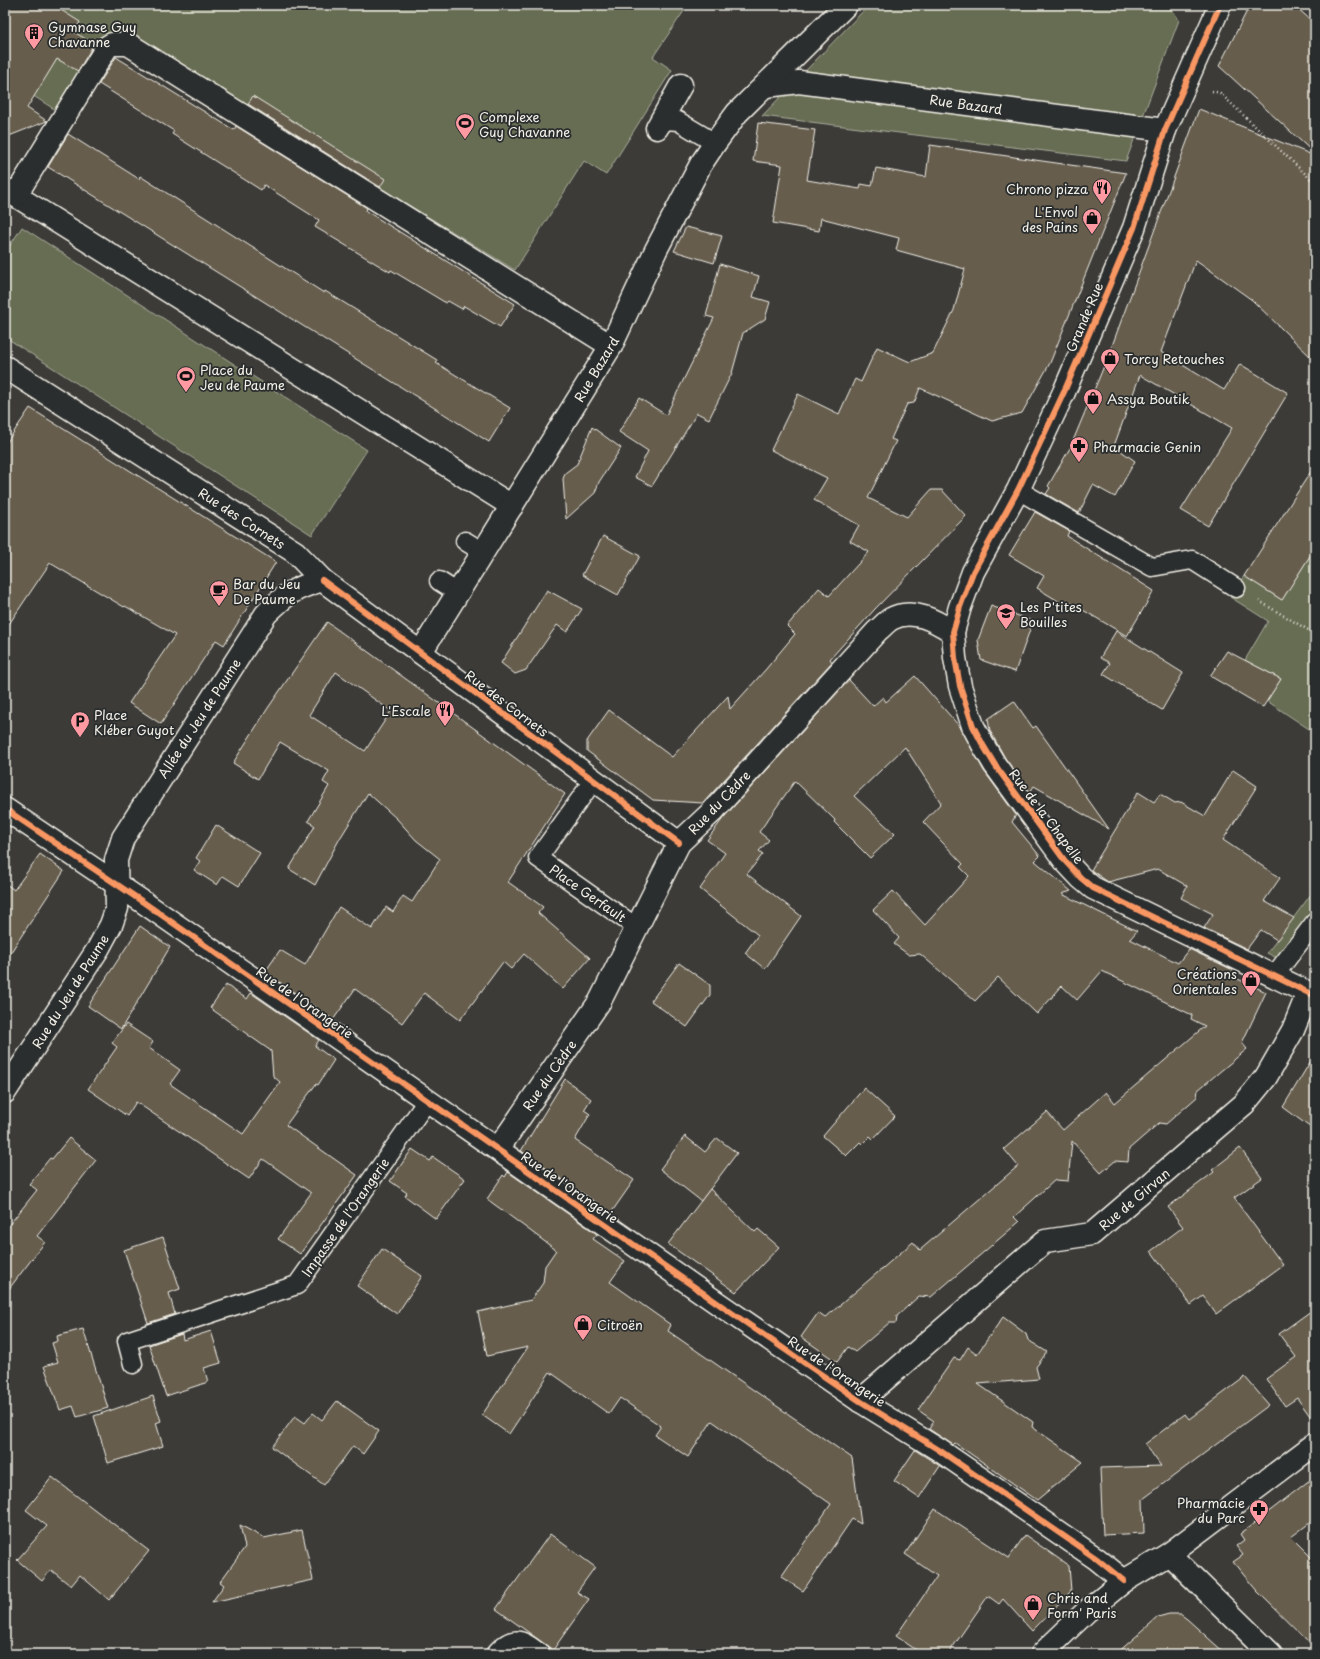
<svg xmlns="http://www.w3.org/2000/svg" width="1320" height="1659" font-family="'Playpen Sans',sans-serif">
  <rect width="100%" height="100%" fill="#3c3b38"/>
  <filter id="ink" filterUnits="userSpaceOnUse"><feTurbulence type="fractalNoise" baseFrequency=".025" numOctaves="2"/><feDisplacementMap in="SourceGraphic" scale="8" xChannelSelector="R" yChannelSelector="G"/><feConvolveMatrix kernelMatrix="1 2 1 2 8 2 1 2 1" color-interpolation-filters="sRGB"/></filter>
  <g filter="url(#ink)">
    <g fill="#666d53" stroke="#adaf9e">
      <path d="M 5,5 L 688,5 L 653,57 L 672,70 L 606,175 L 584,161 L 515,270 L 116,26 L 62,114 L 5,78 Z"/>
      <path d="M 869,5 L 1166,6 L 1174,12 L 1179,20 L 1126,161 L 762,116 Z"/>
      <path d="M 22,227 L 367,450 L 312,535 L 5,337 L 5,253 Z"/>
      <path d="M 1315,548 L 1315,733 L 1267,701 L 1281,679 L 1245,660 L 1268,621 L 1230,597 L 1244,576 L 1282,600 Z"/>
      <path d="M 1315,889 L 1315,909 L 1277,958 L 1267,953 Z"/>
    </g>
    <g fill="#665d4e" stroke="#f4f1e8" fill-rule="evenodd">
      <path d="M 5,5 L 53,5 L 80,22 L 74,32 L 94,44 L 78,71 L 57,59 L 27,108 L 47,121 L 9,136 L 5,142 Z"/>
      <path d="M 1250,5 L 1294,5 L 1315,24 L 1315,154 L 1219,66 Z"/>
      <path d="M 116,57 L 234,130 L 236,126 L 367,208 L 366,211 L 515,304 L 500,327 L 464,306 L 462,309 L 448,301 L 446,303 L 391,270 L 390,272 L 315,227 L 319,220 L 264,185 L 261,190 L 172,134 L 174,131 L 99,84 Z"/>
      <path d="M 253,96 L 385,179 L 380,187 L 248,104 Z"/>
      <path d="M 1199,109 L 1315,156 L 1315,361 L 1252,300 L 1196,260 L 1161,352 L 1224,390 L 1240,364 L 1288,393 L 1208,526 L 1181,510 L 1232,428 L 1140,375 L 1114,446 L 1135,461 L 1115,497 L 1093,485 L 1079,513 L 1046,494 L 1050,488 L 1048,486 L 1070,448 L 1109,354 Z"/>
      <path d="M 758,123 L 815,130 L 807,180 L 860,189 L 861,184 L 872,186 L 876,168 L 926,177 L 930,145 L 1126,173 L 1050,363 L 1022,413 L 992,421 L 920,388 L 914,403 L 907,404 L 891,439 L 896,441 L 868,498 L 907,517 L 931,490 L 942,490 L 966,516 L 875,609 L 830,659 L 832,662 L 703,803 L 653,800 L 587,751 L 587,741 L 609,710 L 672,757 L 728,696 L 730,709 L 766,669 L 795,634 L 787,626 L 819,588 L 829,596 L 869,552 L 850,541 L 859,525 L 814,500 L 827,478 L 771,450 L 798,394 L 839,414 L 855,379 L 861,382 L 877,347 L 910,362 L 933,353 L 954,310 L 965,269 L 896,250 L 899,238 L 821,218 L 819,231 L 773,223 L 782,165 L 753,161 Z"/>
      <path d="M 68,134 L 139,179 L 140,176 L 324,293 L 325,291 L 437,360 L 436,363 L 510,408 L 489,442 L 48,167 Z"/>
      <path d="M 686,227 L 722,236 L 714,263 L 674,251 Z"/>
      <path d="M 720,264 L 759,276 L 753,297 L 770,302 L 765,319 L 743,333 L 732,373 L 709,419 L 697,413 L 652,486 L 635,477 L 648,451 L 619,432 L 639,398 L 666,415 L 714,318 L 706,316 Z"/>
      <path d="M 30,408 L 276,562 L 224,645 L 216,640 L 161,724 L 129,703 L 175,635 L 125,606 L 124,607 L 50,563 L 5,630 L 5,445 Z"/>
      <path d="M 592,427 L 621,448 L 599,482 L 595,493 L 566,519 L 563,479 L 565,473 L 577,464 Z"/>
      <path d="M 1315,465 L 1315,548 L 1282,600 L 1244,576 Z"/>
      <path d="M 1035,512 L 1069,531 L 1067,536 L 1154,591 L 1127,636 L 1071,603 L 1068,607 L 1037,588 L 1044,576 L 1009,555 Z"/>
      <path d="M 603,536 L 640,556 L 618,595 L 582,575 Z"/>
      <path d="M 547,590 L 582,609 L 567,632 L 557,625 L 526,670 L 515,674 L 501,663 Z"/>
      <path d="M 991,606 L 1033,621 L 1015,672 L 981,660 L 978,640 Z"/>
      <path d="M 327,622 L 565,794 L 508,882 L 543,907 L 538,913 L 590,958 L 563,989 L 524,954 L 511,969 L 503,962 L 460,1020 L 424,993 L 402,1023 L 355,989 L 333,1020 L 265,972 L 280,950 L 305,965 L 339,907 L 372,929 L 386,907 L 393,912 L 403,896 L 412,902 L 440,859 L 416,840 L 397,819 L 368,793 L 339,840 L 315,885 L 289,869 L 315,826 L 308,821 L 329,786 L 323,782 L 329,771 L 280,742 L 258,779 L 233,763 L 268,708 ZM 336,672 L 391,711 L 365,751 L 309,715 Z"/>
      <path d="M 1116,631 L 1183,673 L 1162,710 L 1103,674 L 1110,663 L 1100,658 Z"/>
      <path d="M 1227,651 L 1281,679 L 1263,707 L 1210,676 Z"/>
      <path d="M 915,676 L 960,727 L 984,771 L 1016,815 L 1012,822 L 1040,856 L 1035,861 L 1071,891 L 1062,894 L 1137,931 L 1130,939 L 1178,963 L 1189,949 L 1233,970 L 1229,975 L 1266,992 L 1242,1043 L 1247,1049 L 1198,1090 L 1197,1097 L 1166,1124 L 1159,1123 L 1129,1149 L 1128,1162 L 1115,1161 L 1101,1173 L 1072,1141 L 1068,1181 L 1055,1180 L 1014,1217 L 1019,1222 L 931,1297 L 919,1296 L 897,1316 L 896,1323 L 889,1323 L 855,1352 L 848,1347 L 837,1362 L 801,1337 L 818,1313 L 825,1318 L 913,1242 L 920,1250 L 1018,1166 L 1004,1149 L 1047,1112 L 1063,1130 L 1106,1092 L 1115,1103 L 1205,1026 L 1191,1019 L 1192,1015 L 1102,971 L 1077,1000 L 1062,986 L 1037,1014 L 998,977 L 975,1001 L 920,954 L 909,955 L 894,944 L 899,938 L 873,910 L 893,891 L 925,925 L 969,876 L 960,867 L 963,864 L 923,822 L 941,803 L 905,747 L 854,796 L 895,834 L 870,858 L 834,822 L 835,820 L 795,781 L 759,832 L 769,840 L 759,851 L 763,854 L 747,874 L 801,916 L 765,969 L 745,953 L 758,935 L 700,889 L 725,853 L 707,840 L 724,817 L 849,680 L 873,706 L 883,697 L 886,702 Z"/>
      <path d="M 1014,701 L 1033,728 L 1036,726 L 1109,829 L 1034,786 L 1030,792 L 1005,758 L 990,731 L 988,719 Z"/>
      <path d="M 1233,770 L 1257,786 L 1223,840 L 1280,878 L 1264,901 L 1294,918 L 1277,940 L 1261,930 L 1247,949 L 1204,928 L 1213,914 L 1181,898 L 1187,886 L 1158,869 L 1108,882 L 1091,870 L 1138,792 L 1154,802 L 1160,794 L 1175,803 L 1181,802 L 1205,816 Z"/>
      <path d="M 216,825 L 260,853 L 239,886 L 223,876 L 217,885 L 194,870 L 200,861 L 196,858 Z"/>
      <path d="M 40,854 L 64,871 L 5,961 L 5,883 L 14,890 Z"/>
      <path d="M 140,926 L 170,947 L 121,1029 L 88,1006 Z"/>
      <path d="M 679,963 L 710,985 L 710,995 L 687,1027 L 651,1001 Z"/>
      <path d="M 226,985 L 247,999 L 251,993 L 319,1040 L 315,1046 L 334,1060 L 318,1085 L 316,1084 L 286,1125 L 357,1175 L 300,1254 L 278,1239 L 311,1193 L 263,1159 L 249,1179 L 136,1102 L 127,1116 L 88,1089 L 117,1047 L 112,1043 L 126,1024 L 153,1042 L 149,1048 L 180,1070 L 170,1084 L 243,1134 L 280,1082 L 273,1076 L 271,1051 L 210,1008 Z"/>
      <path d="M 1315,1054 L 1315,1131 L 1283,1107 Z"/>
      <path d="M 565,1079 L 591,1099 L 584,1110 L 590,1114 L 575,1140 L 634,1180 L 611,1213 L 521,1151 Z"/>
      <path d="M 864,1088 L 895,1116 L 873,1139 L 870,1136 L 862,1144 L 860,1142 L 846,1156 L 823,1136 Z"/>
      <path d="M 685,1136 L 705,1152 L 717,1138 L 737,1153 L 701,1201 L 660,1169 Z"/>
      <path d="M 69,1138 L 96,1160 L 37,1236 L 45,1242 L 5,1294 L 5,1230 L 37,1190 L 29,1184 L 50,1158 L 52,1159 Z"/>
      <path d="M 1240,1148 L 1262,1178 L 1234,1198 L 1283,1265 L 1216,1314 L 1203,1296 L 1191,1305 L 1151,1251 L 1183,1227 L 1168,1207 L 1214,1172 L 1212,1170 Z"/>
      <path d="M 412,1149 L 430,1161 L 433,1157 L 465,1179 L 436,1219 L 405,1196 L 407,1193 L 390,1181 Z"/>
      <path d="M 508,1172 L 597,1234 L 593,1239 L 625,1261 L 610,1282 L 671,1325 L 668,1331 L 852,1458 L 861,1524 L 852,1519 L 803,1591 L 781,1577 L 831,1504 L 712,1421 L 688,1457 L 655,1435 L 661,1426 L 620,1398 L 609,1414 L 550,1372 L 509,1434 L 482,1415 L 528,1347 L 487,1356 L 478,1312 L 531,1300 L 543,1283 L 545,1266 L 556,1250 L 487,1199 L 503,1175 L 505,1177 Z"/>
      <path d="M 710,1189 L 755,1232 L 758,1229 L 779,1247 L 736,1292 L 668,1244 Z"/>
      <path d="M 163,1237 L 180,1289 L 169,1293 L 175,1314 L 148,1323 L 124,1250 Z"/>
      <path d="M 382,1249 L 422,1276 L 397,1314 L 357,1286 Z"/>
      <path d="M 1315,1308 L 1315,1423 L 1297,1398 L 1285,1406 L 1266,1379 L 1296,1357 L 1279,1334 Z"/>
      <path d="M 1003,1317 L 1026,1334 L 1028,1340 L 1047,1352 L 1036,1367 L 1039,1379 L 978,1384 L 1033,1422 L 1032,1427 L 1083,1462 L 1037,1500 L 955,1443 L 953,1445 L 929,1429 L 934,1421 L 918,1410 L 954,1358 L 960,1360 L 968,1347 L 977,1354 Z"/>
      <path d="M 83,1329 L 108,1408 L 77,1417 L 73,1406 L 60,1410 L 44,1366 L 58,1362 L 52,1343 L 58,1341 L 57,1336 Z"/>
      <path d="M 211,1331 L 221,1363 L 204,1368 L 208,1382 L 166,1396 L 149,1345 L 182,1334 L 183,1340 Z"/>
      <path d="M 1245,1377 L 1269,1405 L 1143,1499 L 1144,1533 L 1103,1535 L 1100,1468 L 1161,1466 L 1145,1444 L 1185,1414 L 1189,1419 Z"/>
      <path d="M 153,1396 L 161,1421 L 156,1423 L 163,1446 L 108,1463 L 94,1416 Z"/>
      <path d="M 337,1401 L 379,1431 L 363,1454 L 353,1446 L 324,1485 L 272,1447 L 295,1416 L 305,1423 L 313,1413 L 322,1420 Z"/>
      <path d="M 915,1450 L 940,1466 L 919,1498 L 894,1481 Z"/>
      <path d="M 1315,1476 L 1315,1519 L 1291,1537 L 1315,1561 L 1315,1648 L 1257,1591 L 1233,1562 L 1243,1555 L 1236,1546 L 1244,1540 L 1240,1534 Z"/>
      <path d="M 52,1477 L 149,1551 L 109,1600 L 80,1575 L 71,1586 L 51,1570 L 42,1581 L 17,1560 L 47,1526 L 26,1510 Z"/>
      <path d="M 935,1509 L 1009,1558 L 1025,1535 L 1069,1566 L 1071,1591 L 1032,1631 L 1003,1599 L 999,1604 L 988,1596 L 948,1654 L 922,1654 L 896,1636 L 937,1576 L 905,1554 Z"/>
      <path d="M 240,1525 L 264,1538 L 302,1530 L 313,1580 L 212,1602 L 224,1585 L 220,1582 L 245,1547 Z"/>
      <path d="M 550,1534 L 595,1567 L 577,1592 L 589,1599 L 553,1650 L 496,1609 Z"/>
      <path d="M 1169,1614 L 1180,1614 L 1187,1619 L 1226,1654 L 1116,1654 L 1158,1617 Z"/>
    </g>
    <g fill="none" stroke-linecap="round" stroke-linejoin="round">
      <defs>
        <g id="service">
          <path d="M 657,128 L 667,120 L 678,121 L 715,143"/>
          <path d="M 1018,490 L 1152,567 L 1192,560 L 1236,588"/>
          <path d="M 465,541 L 483,552"/>
          <path d="M 439,581 L 458,593"/>
          <path d="M 593,781 L 538,858 L 636,927"/>
          <path d="M 1274,976 L 1315,922"/>
          <path d="M 133,1364 L 127,1341 L 297,1285 L 427,1101"/>
          <path d="M 495,1654 C 513,1633 521,1639 541,1654"/>
        </g>
        <g id="minor">
          <path d="M 1220,5 L 1165,130 L 1134,228 L 1064,392 L 1018,490 L 973,572 L 960,607 L 953,632 L 955,658 L 960,686 L 973,726 L 983,745 L 995,765 L 1065,861 L 1081,878 L 1093,888 L 1315,996"/>
          <path d="M 766,86 L 799,82 L 1165,130"/>
          <path d="M 657,128 L 681,85"/>
          <path d="M 5,189 L 512,506"/>
          <path d="M 16,195 L 107,47 L 112,44 L 128,44 L 611,346"/>
          <path d="M 5,367 L 295,552 L 322,580 L 679,843"/>
          <path d="M 421,652 L 611,346 L 656,250 L 701,164 L 715,143 L 737,113 L 846,5"/>
          <path d="M 5,809 L 143,902 L 726,1309 L 860,1401 L 939,1450 L 1097,1559 L 1124,1581"/>
          <path d="M 5,1092 L 98,949 L 111,925 L 117,908 L 116,860 L 123,838 L 266,614 C 287,593 293,589 322,580"/>
          <path d="M 498,1149 L 600,1001 L 679,843 L 713,811 L 877,631 C 882,627 886,622 891,619 C 912,607 936,621 953,632"/>
          <path d="M 860,1401 L 1045,1241 L 1092,1234 L 1244,1104 L 1266,1077 L 1293,1030 L 1308,993"/>
          <path d="M 1169,1554 L 1271,1654"/>
        </g>
        <path id="secondary" d="M 1042,1654 L 1087,1611 L 1124,1581 L 1169,1554 L 1315,1444"/>
      </defs>
      <use href="#service" stroke="#f4f1e8" stroke-width="21"/>
      <use href="#minor" stroke="#f4f1e8" stroke-width="25"/>
      <use href="#secondary" stroke="#f4f1e8" stroke-width="25"/>
      <g stroke="#f4f1e8" stroke-width="2.5" stroke-dasharray="1 3" stroke-linecap="butt">
        <path d="M 1212,91 L 1220,93 L 1315,183"/>
        <path d="M 1259,601 L 1315,634"/>
      </g>
      <use href="#service" stroke="#2a2d2e" stroke-width="18"/>
      <use href="#minor" stroke="#2a2d2e" stroke-width="22"/>
      <use href="#secondary" stroke="#2a2d2e" stroke-width="22"/>
      <defs>
        <g id="cycleway">
          <path d="M 1220,5 L 1165,130 L 1134,228 L 1064,392 L 1018,490 L 973,572 L 960,607 L 953,632 L 955,658 L 960,686 L 973,726 L 983,745 L 995,765 L 1065,861 L 1081,878 L 1093,888 L 1315,996"/>
          <path d="M 322,580 L 679,843"/>
          <path d="M 5,809 L 143,902 L 726,1309 L 860,1401 L 939,1450 L 1097,1559 L 1124,1581"/>
        </g>
      </defs>
      <use href="#cycleway" stroke="#2a2d2e" stroke-width="8"/>
      <use href="#cycleway" stroke="#f99763" stroke-width="6"/>
    </g>
  </g>
  <defs>
    <symbol id="building-pin" viewBox="-11 -11 22 30"><path d="M0 17L-7.5 6A9.5 9.5 0 1 1 7.5 6Z" fill="#ff9aa2" stroke="#2a2d2e"/><path d="M-4-6H4V6H1V3H-1V6H-4ZM-2.5-4.3h1.7v1.8h-1.7ZM.8-4.3h1.7v1.8H.8ZM-2.5-1h1.7V.8h-1.7ZM.8-1h1.7V.8H.8Z" fill="#111"/></symbol>
    <symbol id="stadium-pin" viewBox="-11 -11 22 30"><path d="M0 17L-7.5 6A9.5 9.5 0 1 1 7.5 6Z" fill="#ff9aa2" stroke="#2a2d2e"/><path d="M0-5a6.5 5 0 1 0 0 10a6.5 5 0 1 0 0-10ZM-3.5-1.8h7v3.6h-7Z" fill="#111"/></symbol>
    <symbol id="restaurant-pin" viewBox="-11 -11 22 30"><path d="M0 17L-7.5 6A9.5 9.5 0 1 1 7.5 6Z" fill="#ff9aa2" stroke="#2a2d2e"/><path d="M-5-6h1v4h1v-4h1v4h1v-4h1v5L-1.5 .5V6h-2V.5L-5-1ZM5-6V6H3V1.5H1.5Q1.5-4 5-6Z" fill="#111"/></symbol>
    <symbol id="shop-pin" viewBox="-11 -11 22 30"><path d="M0 17L-7.5 6A9.5 9.5 0 1 1 7.5 6Z" fill="#ff9aa2" stroke="#2a2d2e"/><path d="M-5-2.5h2.3a2.7 3.5 0 0 1 5.4 0H5L5.5 6h-11ZM-1.5-2.5h3a1.5 2.3 0 0 0-3 0Z" fill="#111"/></symbol>
    <symbol id="pharmacy-pin" viewBox="-11 -11 22 30"><path d="M0 17L-7.5 6A9.5 9.5 0 1 1 7.5 6Z" fill="#ff9aa2" stroke="#2a2d2e"/><path d="M-2-6h4v4h4v4h-4v4h-4v-4h-4v-4h4Z" fill="#111"/></symbol>
    <symbol id="cafe-pin" viewBox="-11 -11 22 30"><path d="M0 17L-7.5 6A9.5 9.5 0 1 1 7.5 6Z" fill="#ff9aa2" stroke="#2a2d2e"/><path d="M-5.5-4.5H6V0H3Q3 3.5 0 3.5H-2.5Q-5.5 3.5-5.5 0ZM3-3.2v2h1.7v-2ZM-6 4.5H4V6H-6Z" fill="#111"/></symbol>
    <symbol id="school-pin" viewBox="-11 -11 22 30"><path d="M0 17L-7.5 6A9.5 9.5 0 1 1 7.5 6Z" fill="#ff9aa2" stroke="#2a2d2e"/><path d="M0-5L7-2L0 1L-7-2ZM-4 1L0 2.5L4 1V4Q0 6-4 4Z" fill="#111"/></symbol>
    <symbol id="parking-pin" viewBox="-11 -11 22 30"><path d="M0 17L-7.5 6A9.5 9.5 0 1 1 7.5 6Z" fill="#ff9aa2" stroke="#2a2d2e"/><path d="M-3.5-5.5H1a3.5 3.5 0 0 1 0 7H-1V5.5H-3.5ZM-1-3.4V-.6H.8a1.4 1.4 0 0 0 0-2.8Z" fill="#111"/></symbol>
  </defs>
  <g fill-rule="evenodd">
    <use href="#building-pin" x="23" y="22" width="22" height="30"/>
    <use href="#stadium-pin" x="454" y="112" width="22" height="30"/>
    <use href="#restaurant-pin" x="1091" y="177" width="22" height="30"/>
    <use href="#shop-pin" x="1081" y="207" width="22" height="30"/>
    <use href="#shop-pin" x="1099" y="347" width="22" height="30"/>
    <use href="#stadium-pin" x="175" y="365" width="22" height="30"/>
    <use href="#shop-pin" x="1082" y="387" width="22" height="30"/>
    <use href="#pharmacy-pin" x="1068" y="435" width="22" height="30"/>
    <use href="#cafe-pin" x="208" y="579" width="22" height="30"/>
    <use href="#school-pin" x="995" y="602" width="22" height="30"/>
    <use href="#restaurant-pin" x="434" y="699" width="22" height="30"/>
    <use href="#parking-pin" x="69" y="710" width="22" height="30"/>
    <use href="#shop-pin" x="1240" y="969" width="22" height="30"/>
    <use href="#shop-pin" x="572" y="1313" width="22" height="30"/>
    <use href="#pharmacy-pin" x="1248" y="1498" width="22" height="30"/>
    <use href="#shop-pin" x="1022" y="1593" width="22" height="30"/>
  </g>
  <g text-anchor="middle" dominant-baseline="central" stroke-width="3.5" stroke-linejoin="round" paint-order="stroke">
    <g font-size="13" fill="#f4f1e8" stroke="#2a2d2e" text-anchor="start">
      <text x="48" y="26">Gymnase Guy<tspan x="48" dy="15">Chavanne</tspan></text>
      <text x="479" y="116">Complexe<tspan x="479" dy="15">Guy Chavanne</tspan></text>
      <text x="1088" y="188" text-anchor="end">Chrono pizza</text>
      <text x="1078" y="211" text-anchor="end">L'Envol<tspan x="1078" dy="15">des Pains</tspan></text>
      <text x="1124" y="358">Torcy Retouches</text>
      <text x="200" y="369">Place du<tspan x="200" dy="15">Jeu de Paume</tspan></text>
      <text x="1107" y="398">Assya Boutik</text>
      <text x="1093" y="446">Pharmacie Genin</text>
      <text x="233" y="583">Bar du Jeu<tspan x="233" dy="15">De Paume</tspan></text>
      <text x="1020" y="606">Les P'tites<tspan x="1020" dy="15">Bouilles</tspan></text>
      <text x="431" y="710" text-anchor="end">L'Escale</text>
      <text x="94" y="714">Place<tspan x="94" dy="15">Kléber Guyot</tspan></text>
      <text x="1237" y="973" text-anchor="end">Créations<tspan x="1237" dy="15">Orientales</tspan></text>
      <text x="597" y="1324">Citroën</text>
      <text x="1245" y="1502" text-anchor="end">Pharmacie<tspan x="1245" dy="15">du Parc</tspan></text>
      <text x="1047" y="1597">Chris and<tspan x="1047" dy="15">Form' Paris</tspan></text>
    </g>
    <g font-size="13" fill="#f4f1e8" stroke="#2a2d2e">
      <text transform="translate(966 104) rotate(8)">Rue Bazard</text>
      <text transform="translate(1084 317) rotate(-67)">Grande Rue</text>
      <text transform="translate(596 369) rotate(-59)">Rue Bazard</text>
      <text transform="translate(242 518) rotate(33)">Rue des Cornets</text>
      <text transform="translate(507 703) rotate(37)">Rue des Cornets</text>
      <text transform="translate(199 718) rotate(-57)">Allée du Jeu de Paume</text>
      <text transform="translate(719 802) rotate(-46)">Rue du Cèdre</text>
      <text transform="translate(1047 816) rotate(53)">Rue de la Chapelle</text>
      <text transform="translate(588 893) rotate(35)">Place Gerfault</text>
      <text transform="translate(70 991) rotate(-58)">Rue du Jeu de Paume</text>
      <text transform="translate(305 1002) rotate(35)">Rue de l'Orangerie</text>
      <text transform="translate(549 1075) rotate(-55)">Rue du Cèdre</text>
      <text transform="translate(570 1187) rotate(35)">Rue de l'Orangerie</text>
      <text transform="translate(1134 1199) rotate(-40)">Rue de Girvan</text>
      <text transform="translate(345 1217) rotate(-55)">Impasse de l'Orangerie</text>
      <text transform="translate(837 1371) rotate(34)">Rue de l'Orangerie</text>
    </g>
  </g>
  <rect width="1320" height="1659" fill="none" stroke="#2a2d2e" stroke-width="20"/>
  <rect x="10" y="10" width="1300" height="1639" fill="none" stroke="#f4f1e8" stroke-width="1.5" filter="url(#ink)"/>
</svg>
